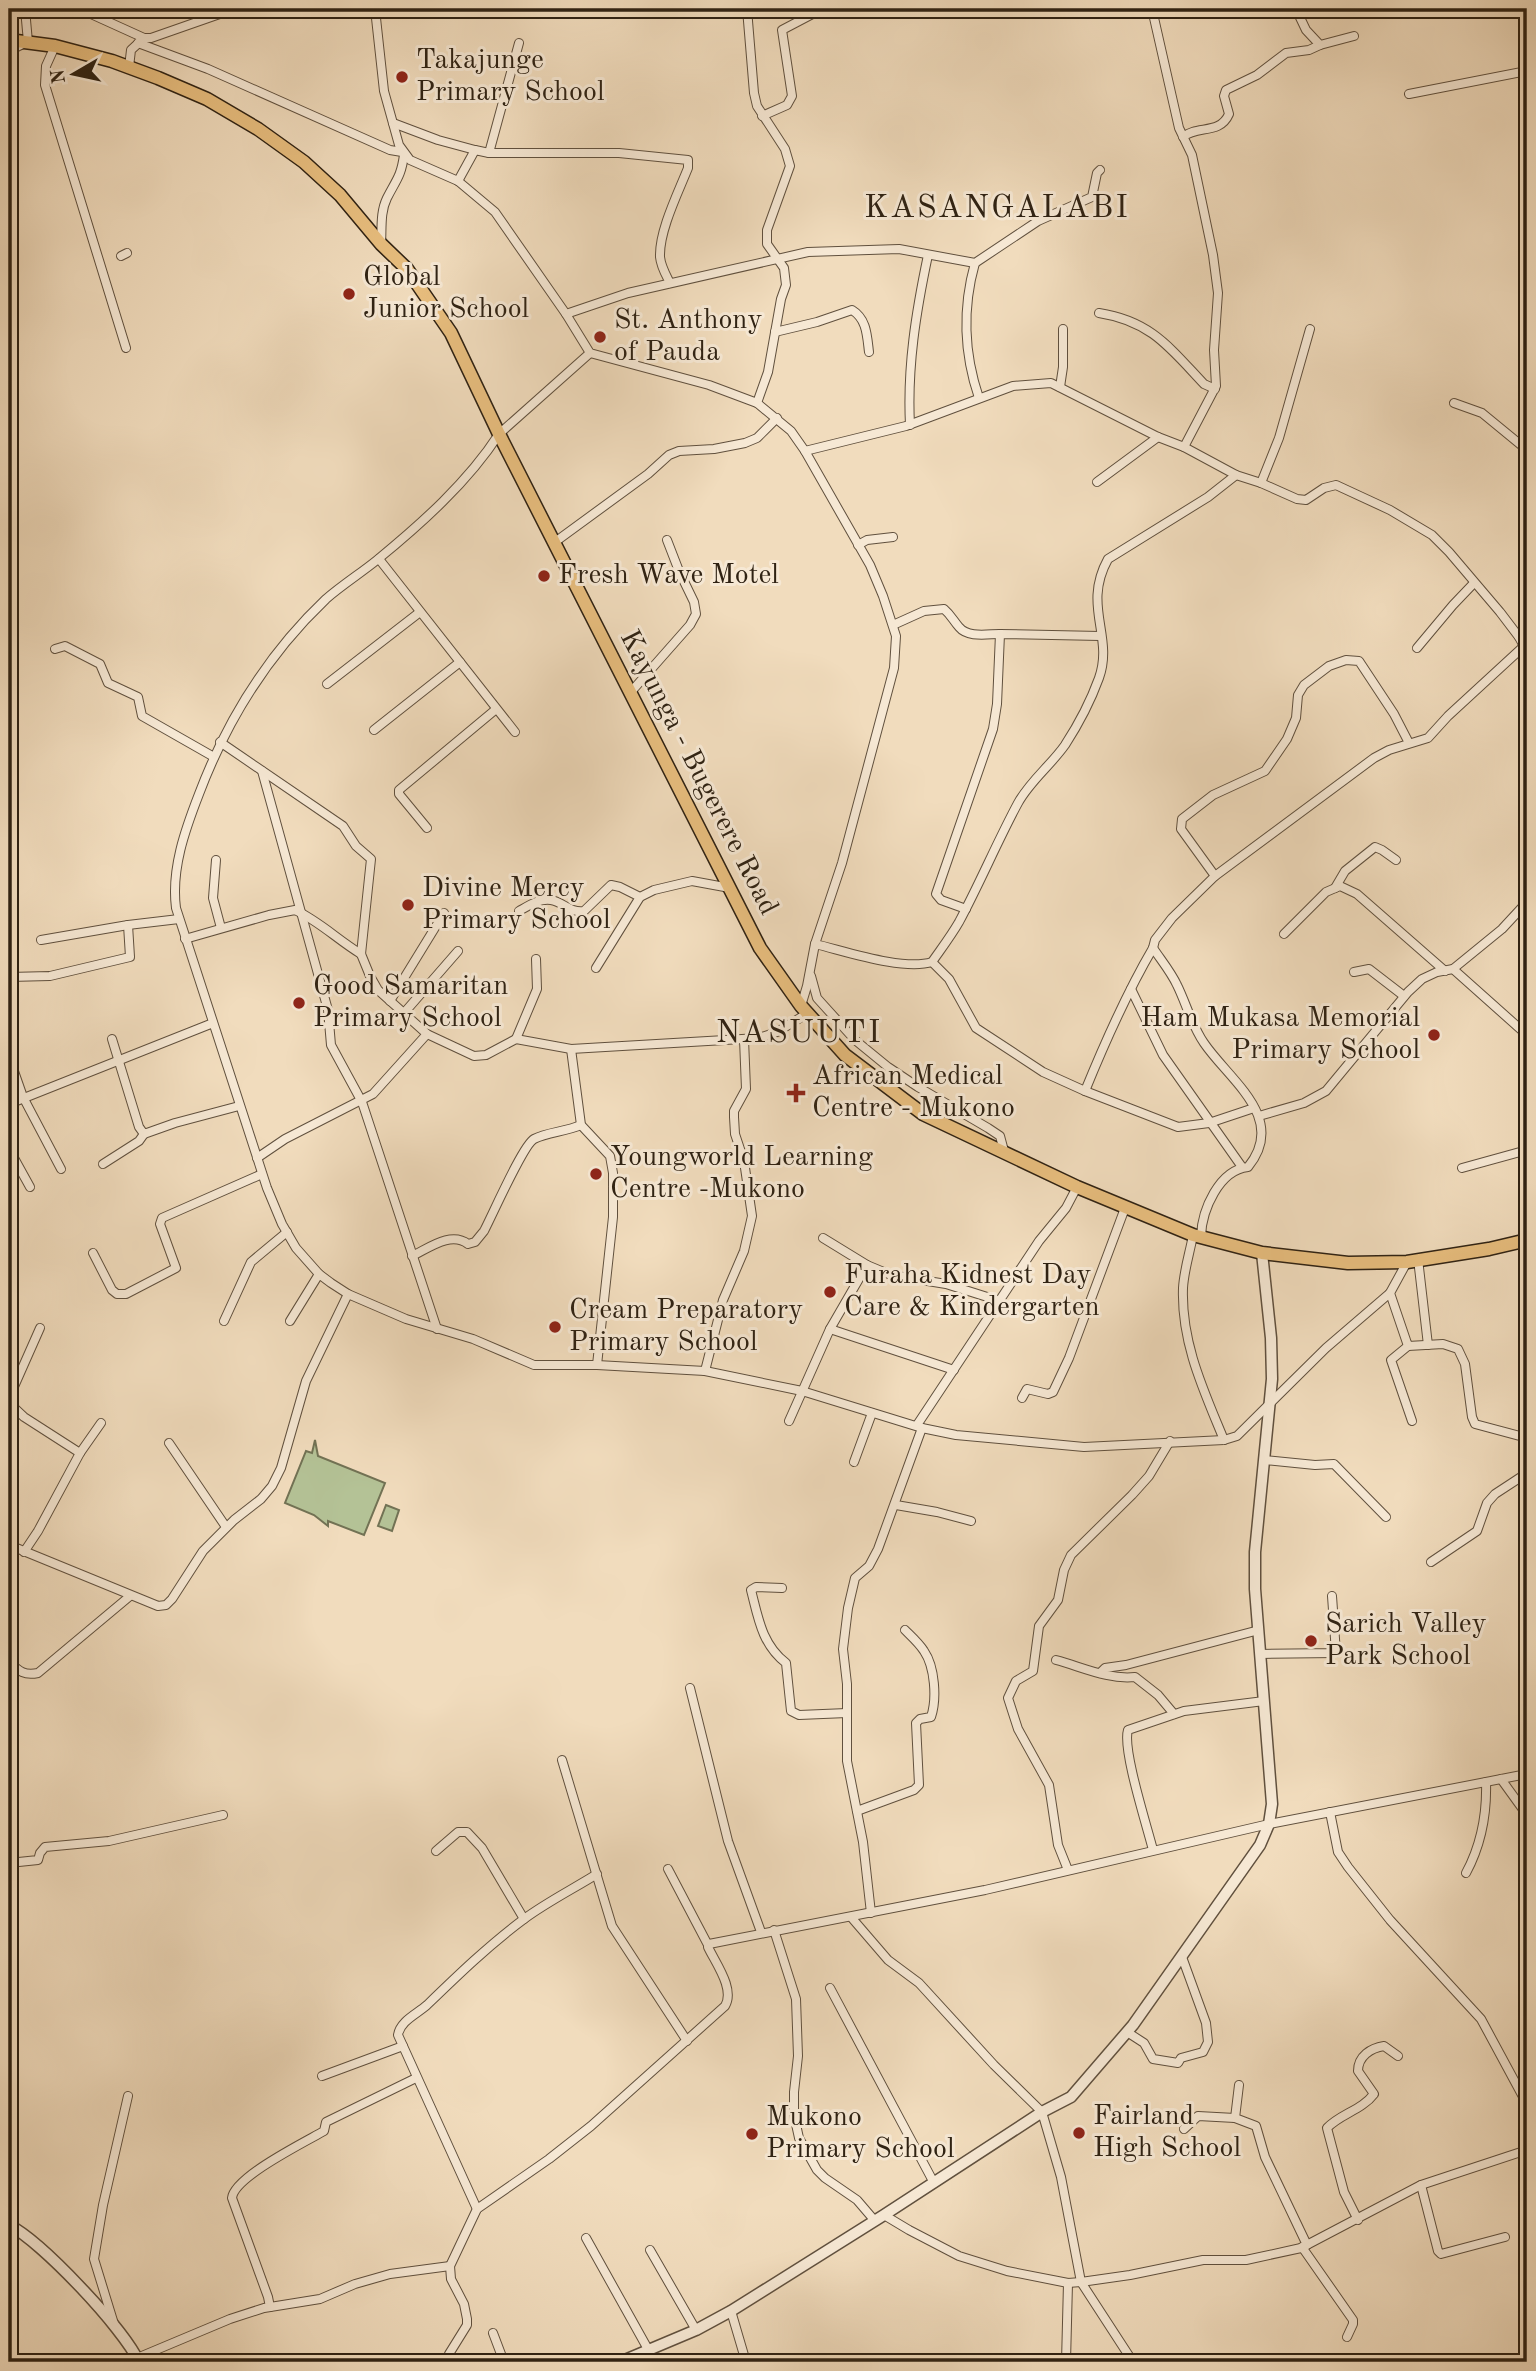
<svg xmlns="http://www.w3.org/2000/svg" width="1536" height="2371" font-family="'Old Standard TT',serif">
  <rect width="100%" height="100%" fill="#f1dcbd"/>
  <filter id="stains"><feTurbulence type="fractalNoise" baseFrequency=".00286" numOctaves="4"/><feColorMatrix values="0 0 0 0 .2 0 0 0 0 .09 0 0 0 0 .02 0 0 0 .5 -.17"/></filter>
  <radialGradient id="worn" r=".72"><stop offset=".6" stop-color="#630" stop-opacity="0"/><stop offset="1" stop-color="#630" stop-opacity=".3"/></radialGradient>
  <g fill="#b4c296" stroke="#727254" stroke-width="2">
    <path d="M 315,1440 L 318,1456 L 385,1483 L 364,1535 L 328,1521 L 328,1526 L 314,1515 L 285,1503 L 306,1451 L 312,1453 Z"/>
    <path d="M 386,1505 L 399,1510 L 392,1531 L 378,1526 Z"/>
  </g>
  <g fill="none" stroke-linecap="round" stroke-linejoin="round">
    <defs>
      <g id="minor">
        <path d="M 25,9 L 28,42"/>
        <path d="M 80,9 L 144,38"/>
        <path d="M 375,9 L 384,91 L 399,145 L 410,160 L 458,181 L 495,212 L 566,314 L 590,353 L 709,385 L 757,403 L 791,431 L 805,451 L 870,565 L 883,596 L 896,636 L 894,668 L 842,863 L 815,944 L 807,986 L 801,1006"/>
        <path d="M 747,9 L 754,93 L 757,106 L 785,149 L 790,166 L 767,230 L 767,244 L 784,268 L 786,285 L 781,299 L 768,372 L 757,403"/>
        <path d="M 1152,9 L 1179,128 L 1192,155 L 1213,255 L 1218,293 L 1214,350 L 1216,386 L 1184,447"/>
        <path d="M 1296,9 L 1306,30 L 1320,45 L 1354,36"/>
        <path d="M 138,43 L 208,69 L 390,150 L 402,152"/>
        <path d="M 55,46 L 46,66 L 45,85 L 126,348"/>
        <path d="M 9,51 L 25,43"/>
        <path d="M 129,67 L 131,50 L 144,38 L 151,38 L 234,9"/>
        <path d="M 1409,94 L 1527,71"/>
        <path d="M 762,116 L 787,105 L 792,96 L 782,30 L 822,9"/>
        <path d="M 393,123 L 438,140 L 475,150"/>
        <path d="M 1183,137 C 1197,125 1220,135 1229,114 L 1224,96 L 1226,90 L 1257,75 L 1286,53 L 1309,50 L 1320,45"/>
        <path d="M 489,153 L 519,43"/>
        <path d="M 458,181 L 475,150 L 489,153 L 619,153 L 688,160 L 688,168 C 678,193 659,231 660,257 C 661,267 666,275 670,283"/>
        <path d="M 381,244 C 382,229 380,212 387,198 C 396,180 401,177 404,155"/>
        <path d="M 121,256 L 127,253"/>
        <path d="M 975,263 C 962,309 964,354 979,398"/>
        <path d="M 1099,313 C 1151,321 1170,348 1204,384 L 1215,389"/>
        <path d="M 566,314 L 628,293 L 808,252 L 899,249 L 975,263 L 1038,221 L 1092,197 L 1097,173 L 1100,170"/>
        <path d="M 775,332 L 817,322 L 852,310 C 867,319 867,336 869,352"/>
        <path d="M 590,353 L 499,434 C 468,482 421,524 377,560 C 361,573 342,585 326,599 C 268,654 227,720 199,794 C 185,830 171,869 176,908 L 267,1188 L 282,1224 L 296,1248 L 319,1274 L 331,1283 L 348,1294 L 406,1319 L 473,1339 L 534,1365 L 597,1365 L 705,1371 L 802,1391 L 922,1428 L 956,1435 L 1084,1447 L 1224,1440 L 1237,1436 L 1326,1348 L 1390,1293"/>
        <path d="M 1060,387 L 1063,367 L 1063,329"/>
        <path d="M 1454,403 L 1482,413 L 1527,450"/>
        <path d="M 910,425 C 907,367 916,312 928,255"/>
        <path d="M 805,451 L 906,426 L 1013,386 L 1051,383 L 1158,437 L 1184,447 L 1236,475 L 1261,483 L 1297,499 L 1306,500 L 1324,488 L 1336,485 L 1390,510 L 1432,535 L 1449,552 L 1500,612 L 1519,637 L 1527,652"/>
        <path d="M 1097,482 L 1158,437"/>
        <path d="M 1261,483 L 1279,438 L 1310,329"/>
        <path d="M 555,542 L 648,474 L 669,455 L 679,451 L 714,449 L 745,443 L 757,438 L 777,418"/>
        <path d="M 858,545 L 867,540 L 893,537"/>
        <path d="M 379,559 L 515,732"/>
        <path d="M 893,625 L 924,611 L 944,609 C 951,615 953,620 959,627 C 968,638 987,634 1000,634"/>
        <path d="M 1519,637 L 1527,626"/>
        <path d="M 1417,648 L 1453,605 L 1474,583"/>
        <path d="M 55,649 L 65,646 L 100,664 L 108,683 L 138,697 L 142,716 L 214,757"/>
        <path d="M 327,684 L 420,612"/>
        <path d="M 630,693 L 690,625 L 696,614 L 694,602 L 679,571 L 667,540"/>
        <path d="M 374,730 L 460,662"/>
        <path d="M 220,742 L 343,826 L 356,846 L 371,859 L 361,954 L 370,976 L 378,990 L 427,1034 L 474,1056 L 486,1055 L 516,1039 L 571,1049 L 759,1038 L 777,1032 L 808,1013"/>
        <path d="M 262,771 L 328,1010 L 331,1045 L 362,1102 L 437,1329"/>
        <path d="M 427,828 L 399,794 L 399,790 L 495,710"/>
        <path d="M 216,860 L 213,898 L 221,928"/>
        <path d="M 1215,876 L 1181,829 L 1182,819 L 1213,795 L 1265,771 L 1287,739 L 1296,718 L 1298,695 L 1304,685 L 1329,666 L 1346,660 L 1359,661 L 1394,714 L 1409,743"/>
        <path d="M 1335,888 L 1345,871 L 1375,847 L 1382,850 L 1396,860"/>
        <path d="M 966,909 L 941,900 L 936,894 L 993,729 L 997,704 L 1000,634 L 1100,636"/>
        <path d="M 519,911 C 528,906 540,898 551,900 C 563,902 570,913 584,911 L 611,885 L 620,887 L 640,897"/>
        <path d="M 1284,934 L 1326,892 L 1340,886 L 1357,894 L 1445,971"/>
        <path d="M 185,939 L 269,915 L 295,910 C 319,921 338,940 361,954"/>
        <path d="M 41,940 L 128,925 L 179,919"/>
        <path d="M 815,944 C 845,951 903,971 932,962 C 941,949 951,936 959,922 C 980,883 997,842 1018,803 C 1030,781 1051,765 1065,745 C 1078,725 1091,700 1099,678 C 1114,636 1082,606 1108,559 L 1208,497 L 1236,475"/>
        <path d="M 1153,948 C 1161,960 1171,972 1177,985 C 1186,1003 1192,1026 1204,1043 C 1229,1080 1288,1118 1248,1167 C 1219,1170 1202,1210 1201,1236"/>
        <path d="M 932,962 L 949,979 L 976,1028 L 1043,1072 L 1085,1091 L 1178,1127 L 1209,1123 L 1254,1108"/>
        <path d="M 596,968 L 640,897 L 654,890 L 692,881 L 730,888"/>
        <path d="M 1453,969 L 1527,1035"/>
        <path d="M 1354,972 L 1369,969 L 1404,996"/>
        <path d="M 811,976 L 817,998 L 855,1040 L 888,1067 L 918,1087 L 988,1128 L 1000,1136 L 1004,1151"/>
        <path d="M 9,977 L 50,976 L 130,957 L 128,925"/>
        <path d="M 1131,989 L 1163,1055 L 1242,1167"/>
        <path d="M 390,1001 L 444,913"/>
        <path d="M 404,1013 L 458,951"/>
        <path d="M 112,1039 L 139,1127 L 144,1134 L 175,1123 L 239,1106"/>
        <path d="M 516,1039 L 537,989 L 536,959"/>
        <path d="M 571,1049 L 581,1125 L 610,1156 L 613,1173 L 613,1217 L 597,1365"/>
        <path d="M 9,1057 L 23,1097 L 61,1169"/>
        <path d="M 1085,1091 C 1105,1042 1126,994 1153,948 L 1155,940 L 1172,918 L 1215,876 L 1374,758 L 1389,750 L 1428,738 L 1448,716 L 1523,647"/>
        <path d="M 9,1104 L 213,1023"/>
        <path d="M 1259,1116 L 1304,1103 L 1326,1091 L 1408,992 L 1422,979 L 1437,972 L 1453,969 L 1502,929 L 1527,902"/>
        <path d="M 9,1149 L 30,1187"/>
        <path d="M 257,1158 L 285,1139 L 373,1094 L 427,1034"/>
        <path d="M 103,1164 L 139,1141 L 144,1134"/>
        <path d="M 1462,1168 L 1527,1150"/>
        <path d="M 1193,1235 C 1190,1252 1184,1270 1183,1288 C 1181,1343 1204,1391 1224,1440"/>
        <path d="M 823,1238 L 867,1265"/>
        <path d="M 93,1253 L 112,1290 L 117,1294 L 126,1294 L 176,1268 L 160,1224 L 162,1218 L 262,1174"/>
        <path d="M 412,1256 C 429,1248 451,1231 468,1244 L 475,1242 L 484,1231 C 492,1216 523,1145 534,1139 C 547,1132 565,1132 581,1125"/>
        <path d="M 1418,1259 L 1428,1345"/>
        <path d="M 1407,1262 L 1390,1293 L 1408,1346 L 1443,1344 L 1458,1349 L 1465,1364 L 1472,1417 L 1475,1424 L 1527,1438"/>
        <path d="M 224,1321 L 251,1262 L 287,1232"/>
        <path d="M 290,1321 L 319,1274"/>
        <path d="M 830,1329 L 954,1370"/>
        <path d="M 1408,1346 L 1391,1360 L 1412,1421"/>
        <path d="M 705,1371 L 723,1300 L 744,1251 L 752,1216 L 744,1161 L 735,1134 L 734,1117 L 734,1111 L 746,1089 L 744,1039"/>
        <path d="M 9,1398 L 40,1328"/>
        <path d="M 1022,1398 L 1027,1389 L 1048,1394 L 1053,1392 L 1069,1358 L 1125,1208"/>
        <path d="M 9,1403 L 24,1417 L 80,1453 L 101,1423"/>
        <path d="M 789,1421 L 830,1329 L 867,1265 L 891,1275 L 946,1284 L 1000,1301"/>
        <path d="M 917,1425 L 1039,1241 L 1066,1208 L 1077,1187"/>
        <path d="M 169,1443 L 226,1527"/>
        <path d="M 1264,1460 L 1315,1465 L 1334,1464 L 1386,1517"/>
        <path d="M 854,1462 L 872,1413"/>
        <path d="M 9,1473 L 11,1469"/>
        <path d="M 896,1505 L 937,1512 L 971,1521"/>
        <path d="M 9,1545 L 158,1606 L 166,1605 L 172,1599 L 203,1551 L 234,1520 L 261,1499 L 272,1486 L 281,1468 L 306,1381 L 348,1294"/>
        <path d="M 24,1552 L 38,1531 L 80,1453"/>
        <path d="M 1431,1562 L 1477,1531 L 1487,1503 L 1495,1494 L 1527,1473"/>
        <path d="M 782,1588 L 756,1587 L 751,1590 C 758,1617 762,1645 786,1663 L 791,1711 L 799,1715 L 847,1713"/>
        <path d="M 1260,1654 L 1336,1653 L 1332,1596"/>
        <path d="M 1056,1660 C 1082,1667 1109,1680 1135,1677 L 1158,1695 L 1174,1714"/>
        <path d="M 9,1662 C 19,1671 24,1676 38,1673 L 130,1596"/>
        <path d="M 1100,1673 L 1105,1668 L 1126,1665 L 1259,1630"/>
        <path d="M 690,1688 L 728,1841 L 761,1932"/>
        <path d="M 562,1760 L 612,1926 L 687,2041"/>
        <path d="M 1501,1779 L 1527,1815"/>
        <path d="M 857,1811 L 914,1790 L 919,1785 L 916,1723 L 920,1719 L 931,1717 C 937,1699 935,1667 924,1651 C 919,1643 911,1636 905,1630"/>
        <path d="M 1330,1812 L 1338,1852 L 1348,1867 L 1390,1920 L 1481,2019 L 1527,2104"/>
        <path d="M 1153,1850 C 1147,1826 1122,1749 1128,1730 L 1184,1711 L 1264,1701"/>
        <path d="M 436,1851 L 458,1832 L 467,1832 L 482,1848 L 524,1919"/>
        <path d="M 9,1863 L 38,1860 L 40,1853 L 45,1847 L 109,1841 L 223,1815"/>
        <path d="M 668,1869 L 708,1945"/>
        <path d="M 1068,1870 L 1058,1845 L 1049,1785 L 1018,1729 L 1008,1698 L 1016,1681 L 1033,1671 L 1039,1626 L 1058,1600 L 1064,1570 L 1071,1555 L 1132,1495 L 1149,1476 L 1170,1441"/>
        <path d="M 1466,1873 C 1481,1845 1487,1814 1486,1782"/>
        <path d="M 871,1913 L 863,1842 L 847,1761 L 847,1684 L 843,1649 L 848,1608 L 855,1578 L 869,1566 L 878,1549 L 922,1428"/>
        <path d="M 851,1917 L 888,1960 L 919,1983 L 994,2065 L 1042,2112 L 1061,2177 L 1081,2282 L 1133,2362"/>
        <path d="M 774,1930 L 796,1999 L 798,2056 L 794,2092 L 794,2115 L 799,2138 L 817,2170 L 825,2178 L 857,2200 L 875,2221"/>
        <path d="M 830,1988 L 934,2183"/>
        <path d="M 1127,2032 L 1144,2043 L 1153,2059 L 1178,2063 L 1181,2058 L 1203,2052 L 1208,2042 L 1206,2023 L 1182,1957"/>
        <path d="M 322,2076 L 403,2046"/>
        <path d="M 1239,2085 L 1235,2118 L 1256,2126 L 1265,2157 L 1307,2245"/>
        <path d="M 1184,2129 L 1198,2116 L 1235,2118"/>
        <path d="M 1421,2185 L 1438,2251 L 1441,2254 L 1505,2237"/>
        <path d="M 477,2209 L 398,2035 C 400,2021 417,2014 427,2005 C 458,1975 489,1945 524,1919 C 547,1902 573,1889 597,1874"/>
        <path d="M 884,2215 L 909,2230 L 959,2256 L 1007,2271 L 1068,2283 L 1081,2282 L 1130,2275 L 1203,2260 L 1246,2260 L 1301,2248 L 1421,2185 L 1527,2150"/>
        <path d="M 1358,2220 L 1344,2192 L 1327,2128 C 1340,2114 1362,2110 1374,2094 L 1358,2071 C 1358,2056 1371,2048 1384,2046 L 1398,2056"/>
        <path d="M 586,2238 L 649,2351"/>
        <path d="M 1302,2247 L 1353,2320 L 1353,2324 L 1347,2337"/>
        <path d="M 650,2250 L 696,2330"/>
        <path d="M 270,2307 L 268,2297 L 232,2198 C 234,2177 305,2142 324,2131 L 326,2122 L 416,2078"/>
        <path d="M 731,2311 L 746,2362"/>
        <path d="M 114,2324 L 94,2259 L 103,2205 L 128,2096"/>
        <path d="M 493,2333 L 504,2362"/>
        <path d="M 137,2358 L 230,2319 L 264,2308 L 320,2299 L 355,2284 L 390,2274 L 450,2266"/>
        <path d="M 451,2362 L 449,2354 L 467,2325 L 467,2319 L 464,2304 L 451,2279 L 450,2266 L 477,2209 L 549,2159 L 591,2126 L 725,2006 C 735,1989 716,1964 708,1947 L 709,1944 L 985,1890 L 1269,1824 L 1527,1774"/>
        <path d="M 1066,2362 L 1068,2283"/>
      </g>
      <g id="tertiary">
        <path d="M 9,2225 C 42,2242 123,2328 139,2362"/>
        <path d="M 620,2362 L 696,2330 L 731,2311 L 884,2215 L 1042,2112 L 1071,2097 L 1133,2025 L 1260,1845 L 1269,1824 L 1272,1804 L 1255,1589 L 1255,1552 L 1272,1379 L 1271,1338 L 1262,1253"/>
      </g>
      <path id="primary" d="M 9,40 L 55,46 L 112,61 L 158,78 L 207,99 L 258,129 L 304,162 L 340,195 L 381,244 L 407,269 L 451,333 L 499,434 L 760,948 L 801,1006 L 845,1055 L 923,1114 L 1077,1187 L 1193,1235 L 1262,1253 L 1348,1263 L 1407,1262 L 1489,1249 L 1527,1240"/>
    </defs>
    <use href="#minor" stroke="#60503e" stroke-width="10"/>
    <use href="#tertiary" stroke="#60503e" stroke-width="13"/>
    <use href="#primary" stroke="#2f2213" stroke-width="15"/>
    <use href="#minor" stroke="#f6e8d4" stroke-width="8"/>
    <use href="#tertiary" stroke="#f6e8d4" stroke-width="10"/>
    <use href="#primary" stroke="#e8be7e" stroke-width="12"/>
  </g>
  <g fill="#8f2418" stroke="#f6e8d4" stroke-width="2.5">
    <circle cx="402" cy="77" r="7"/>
    <circle cx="349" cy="294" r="7"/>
    <circle cx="600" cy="337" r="7"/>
    <circle cx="544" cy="576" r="7"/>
    <circle cx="408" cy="905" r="7"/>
    <circle cx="299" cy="1003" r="7"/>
    <circle cx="1434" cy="1035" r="7"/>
    <path d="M792.5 1082.5h7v7h7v7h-7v7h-7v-7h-7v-7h7z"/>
    <circle cx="596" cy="1174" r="7"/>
    <circle cx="830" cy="1292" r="7"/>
    <circle cx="555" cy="1327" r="7"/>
    <circle cx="1311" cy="1641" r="7"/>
    <circle cx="1079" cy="2133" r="7"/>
    <circle cx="752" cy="2134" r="7"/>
  </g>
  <g text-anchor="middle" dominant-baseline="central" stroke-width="6" stroke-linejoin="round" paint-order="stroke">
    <g font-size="28" fill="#2f2213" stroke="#f6e8d4" text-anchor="start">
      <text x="416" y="61">Takajunge<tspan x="416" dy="32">Primary School</tspan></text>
      <text x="363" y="278">Global<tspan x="363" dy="32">Junior School</tspan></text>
      <text x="614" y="321">St. Anthony<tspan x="614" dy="32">of Pauda</tspan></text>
      <text x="558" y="576">Fresh Wave Motel</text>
      <text x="422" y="889">Divine Mercy<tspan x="422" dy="32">Primary School</tspan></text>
      <text x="313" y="987">Good Samaritan<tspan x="313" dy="32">Primary School</tspan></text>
      <text x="1420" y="1019" text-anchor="end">Ham Mukasa Memorial<tspan x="1420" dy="32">Primary School</tspan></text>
      <text x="812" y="1077">African Medical<tspan x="812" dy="32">Centre - Mukono</tspan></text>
      <text x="610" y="1158">Youngworld Learning<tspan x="610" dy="32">Centre -Mukono</tspan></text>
      <text x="844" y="1276">Furaha Kidnest Day<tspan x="844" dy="32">Care &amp; Kindergarten</tspan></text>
      <text x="569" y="1311">Cream Preparatory<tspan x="569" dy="32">Primary School</tspan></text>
      <text x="1325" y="1625">Sarich Valley<tspan x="1325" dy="32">Park School</tspan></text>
      <text x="1093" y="2117">Fairland<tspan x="1093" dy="32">High School</tspan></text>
      <text x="766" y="2118">Mukono<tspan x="766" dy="32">Primary School</tspan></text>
    </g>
    <g font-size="28" fill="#2f2213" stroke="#f6e8d4">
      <text transform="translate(698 773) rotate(63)">Kayunga - Bugerere Road</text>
    </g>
    <g font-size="32" letter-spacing="2" fill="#2f2213" stroke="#f6e8d4">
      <text x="997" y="209">KASANGALABI</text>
      <text x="799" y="1034">NASUUTI</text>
    </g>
  </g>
  <rect width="1536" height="2371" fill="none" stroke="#f1dcbd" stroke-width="35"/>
  <rect x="10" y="10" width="1515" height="2350" fill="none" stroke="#2f2213" stroke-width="3.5"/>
  <rect x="18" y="18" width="1501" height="2336" fill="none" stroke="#2f2213" stroke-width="2"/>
  <g transform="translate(74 74) rotate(261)" stroke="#f6e8d4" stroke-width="5" paint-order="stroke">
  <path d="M0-5L12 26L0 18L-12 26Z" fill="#2f2213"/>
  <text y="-10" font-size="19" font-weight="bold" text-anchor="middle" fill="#2f2213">N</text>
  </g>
  <rect width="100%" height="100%" filter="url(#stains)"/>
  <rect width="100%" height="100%" fill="url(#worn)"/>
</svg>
